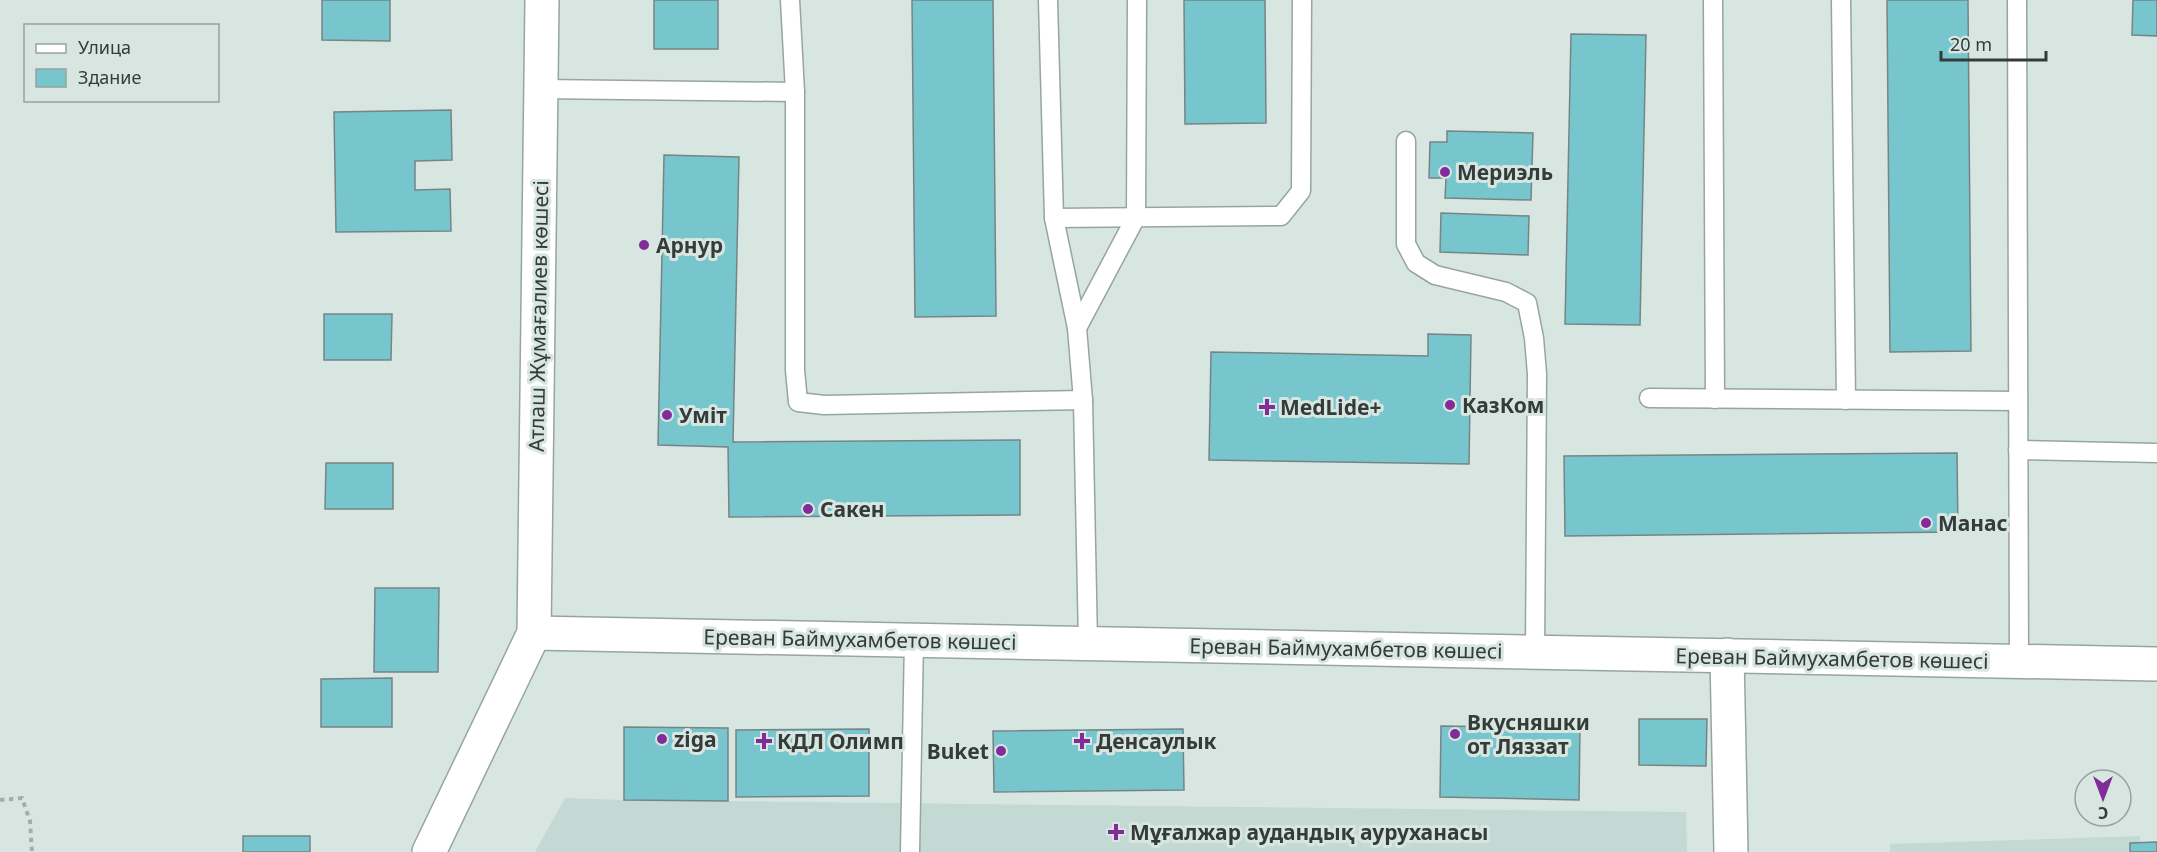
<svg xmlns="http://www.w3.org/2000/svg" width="2157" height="852" font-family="'Noto Sans',sans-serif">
  <rect width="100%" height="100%" fill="#d8e6e1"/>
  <g fill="#c4d9d3">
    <path d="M 565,798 L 624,800 L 1686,812 L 1687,852 L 535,852 Z"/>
    <path d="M 2140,836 L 2140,852 L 1890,852 L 1890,844 Z"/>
  </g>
  <g fill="#77c6ce" stroke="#778485" stroke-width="1.5">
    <path d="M 322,0 L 390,0 L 390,41 L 322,40 Z"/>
    <rect x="654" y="0" width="64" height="49"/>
    <path d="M 912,0 L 993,0 L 996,316 L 915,317 Z"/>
    <path d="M 1184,0 L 1265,0 L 1266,123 L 1185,124 Z"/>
    <path d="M 1887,0 L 1968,0 L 1971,351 L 1890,352 Z"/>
    <path d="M 2133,0 L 2157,0 L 2157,36 L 2132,35 Z"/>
    <path d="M 1571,34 L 1646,35 L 1640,325 L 1565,324 Z"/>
    <path d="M 451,110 L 452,160 L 415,161 L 415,190 L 450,189 L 451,231 L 336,232 L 334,112 Z"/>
    <path d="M 1447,131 L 1533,133 L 1531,200 L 1445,198 L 1446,178 L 1429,178 L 1430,142 L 1447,142 Z"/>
    <path d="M 664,155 L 739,157 L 733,442 L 1020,440 L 1020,515 L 729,517 L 728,447 L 658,445 Z"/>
    <path d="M 1441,213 L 1529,216 L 1528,255 L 1440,252 Z"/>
    <path d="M 324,314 L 392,314 L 391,360 L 324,360 Z"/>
    <path d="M 1428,334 L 1471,335 L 1469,464 L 1209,460 L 1211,352 L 1428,356 Z"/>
    <path d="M 1957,453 L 1958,532 L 1565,536 L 1564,456 Z"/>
    <path d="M 326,463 L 393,463 L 393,509 L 325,509 Z"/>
    <path d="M 375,588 L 439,588 L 438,672 L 374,672 Z"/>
    <path d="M 392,678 L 392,727 L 321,727 L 321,679 Z"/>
    <path d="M 1639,719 L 1707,719 L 1706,766 L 1639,765 Z"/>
    <path d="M 1441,726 L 1580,728 L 1579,800 L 1440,797 Z"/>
    <path d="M 624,727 L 728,728 L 728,801 L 624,800 Z"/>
    <path d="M 869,729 L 869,796 L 736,797 L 736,730 Z"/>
    <path d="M 1183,729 L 1184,790 L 994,792 L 993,731 Z"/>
    <rect x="243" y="836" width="67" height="16"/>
    <path d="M 2157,842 L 2157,852 L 2130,852 L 2130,843 Z"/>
  </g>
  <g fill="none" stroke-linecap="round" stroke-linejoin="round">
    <defs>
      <g id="lane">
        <path d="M 1048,0 L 1054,218 L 1077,328 L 1083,400 L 1088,643"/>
        <path d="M 1713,0 L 1715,399"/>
        <path d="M 1841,0 L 1846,400"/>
        <path d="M 2017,0 L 2019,661"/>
        <path d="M 541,89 L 795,92 L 790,0"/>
        <path d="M 795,92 L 795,370 L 798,402 L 824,405 L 1083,400"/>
        <path d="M 1406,141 L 1406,244 L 1416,263 L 1435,275 L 1506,292 L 1527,303 L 1534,338 L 1537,374 L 1535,652"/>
        <path d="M 1054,218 L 1281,216 L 1301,191 L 1302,0"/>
        <path d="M 1077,328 L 1136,217 L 1137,0"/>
        <path d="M 1649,398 L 2018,401"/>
        <path d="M 2018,450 L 2157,453"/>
        <path d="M 910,852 L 914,640"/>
      </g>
      <g id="street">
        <path d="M 534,633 L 2157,664"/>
        <path d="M 1727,655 L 1731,852"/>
        <path d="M 429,852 L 534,633 L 542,0"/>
      </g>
    </defs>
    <use href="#lane" stroke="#97a5a1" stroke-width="21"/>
    <use href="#street" stroke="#97a5a1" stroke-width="36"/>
    <path stroke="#a2aeaa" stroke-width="4" stroke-dasharray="4.5 4.5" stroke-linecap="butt" d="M 0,800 L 22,798 L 30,821 L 32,852"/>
    <use href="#lane" stroke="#fff" stroke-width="18"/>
    <use href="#street" stroke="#fff" stroke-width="33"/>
  </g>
  <g fill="#822c9a" stroke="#d8e6e1" stroke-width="2">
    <circle cx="1445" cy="172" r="6"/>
    <circle cx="644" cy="245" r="6"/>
    <circle cx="1450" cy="405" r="6"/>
    <path d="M1264 398h6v6h6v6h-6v6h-6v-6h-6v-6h6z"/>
    <circle cx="667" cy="415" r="6"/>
    <circle cx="808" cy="509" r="6"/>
    <circle cx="1926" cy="523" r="6"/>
    <circle cx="1455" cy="734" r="6"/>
    <circle cx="662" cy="739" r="6"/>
    <path d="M761 732h6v6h6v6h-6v6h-6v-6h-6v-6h6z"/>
    <path d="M1079 732h6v6h6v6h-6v6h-6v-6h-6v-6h6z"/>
    <circle cx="1001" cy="751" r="6"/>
    <path d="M1113 823h6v6h6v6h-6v6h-6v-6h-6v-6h6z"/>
  </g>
  <g text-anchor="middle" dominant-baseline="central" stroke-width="6" stroke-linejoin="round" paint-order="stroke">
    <g font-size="21" font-weight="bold" fill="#353b39" stroke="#d8e6e1" text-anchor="start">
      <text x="1457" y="172">Мериэль</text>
      <text x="656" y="245">Арнур</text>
      <text x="1462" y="405">КазКом</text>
      <text x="1280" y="407">MedLide+</text>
      <text x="679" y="415">Умiт</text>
      <text x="820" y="509">Сакен</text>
      <text x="1938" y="523">Манас</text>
      <text x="1467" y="722">Вкусняшки<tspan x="1467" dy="24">от Ляззат</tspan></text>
      <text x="674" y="739">ziga</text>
      <text x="777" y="741">КДЛ Олимп</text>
      <text x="1096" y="741">Денсаулык</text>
      <text x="989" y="751" text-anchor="end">Buket</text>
      <text x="1130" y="832">Мұғалжар аудандық ауруханасы</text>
    </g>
    <g font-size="21" fill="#353b39" stroke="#d8e6e1">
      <text transform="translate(538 316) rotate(-89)">Атлаш Жұмағалиев көшесі</text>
      <text transform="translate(860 639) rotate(1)">Ереван Баймухамбетов көшесі</text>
      <text transform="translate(1346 648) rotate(1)">Ереван Баймухамбетов көшесі</text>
      <text transform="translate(1832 658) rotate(1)">Ереван Баймухамбетов көшесі</text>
    </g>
  </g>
  <rect x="24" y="24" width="195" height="78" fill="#d8e6e1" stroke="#97a29e" stroke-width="1.5"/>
  <rect x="36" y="44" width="30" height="9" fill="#ffffff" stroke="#97a29e" stroke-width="1.5"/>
  <text x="78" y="54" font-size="18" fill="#353b39">Улица</text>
  <rect x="36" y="69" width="30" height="18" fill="#77c6ce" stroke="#97a29e" stroke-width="1.5"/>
  <text x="78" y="84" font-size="18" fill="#353b39">Здание</text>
  <g transform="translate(2103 798) rotate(180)"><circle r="28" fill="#d8e6e1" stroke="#97a29e" stroke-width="1.5"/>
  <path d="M0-4.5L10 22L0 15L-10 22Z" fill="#822c9a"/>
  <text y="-9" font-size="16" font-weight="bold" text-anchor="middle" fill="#353b39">С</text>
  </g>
  <path d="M1941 51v9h105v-9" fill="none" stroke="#353b39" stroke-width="3"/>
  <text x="1950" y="51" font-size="18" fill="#353b39" stroke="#d8e6e1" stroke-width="4.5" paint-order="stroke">20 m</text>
</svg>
